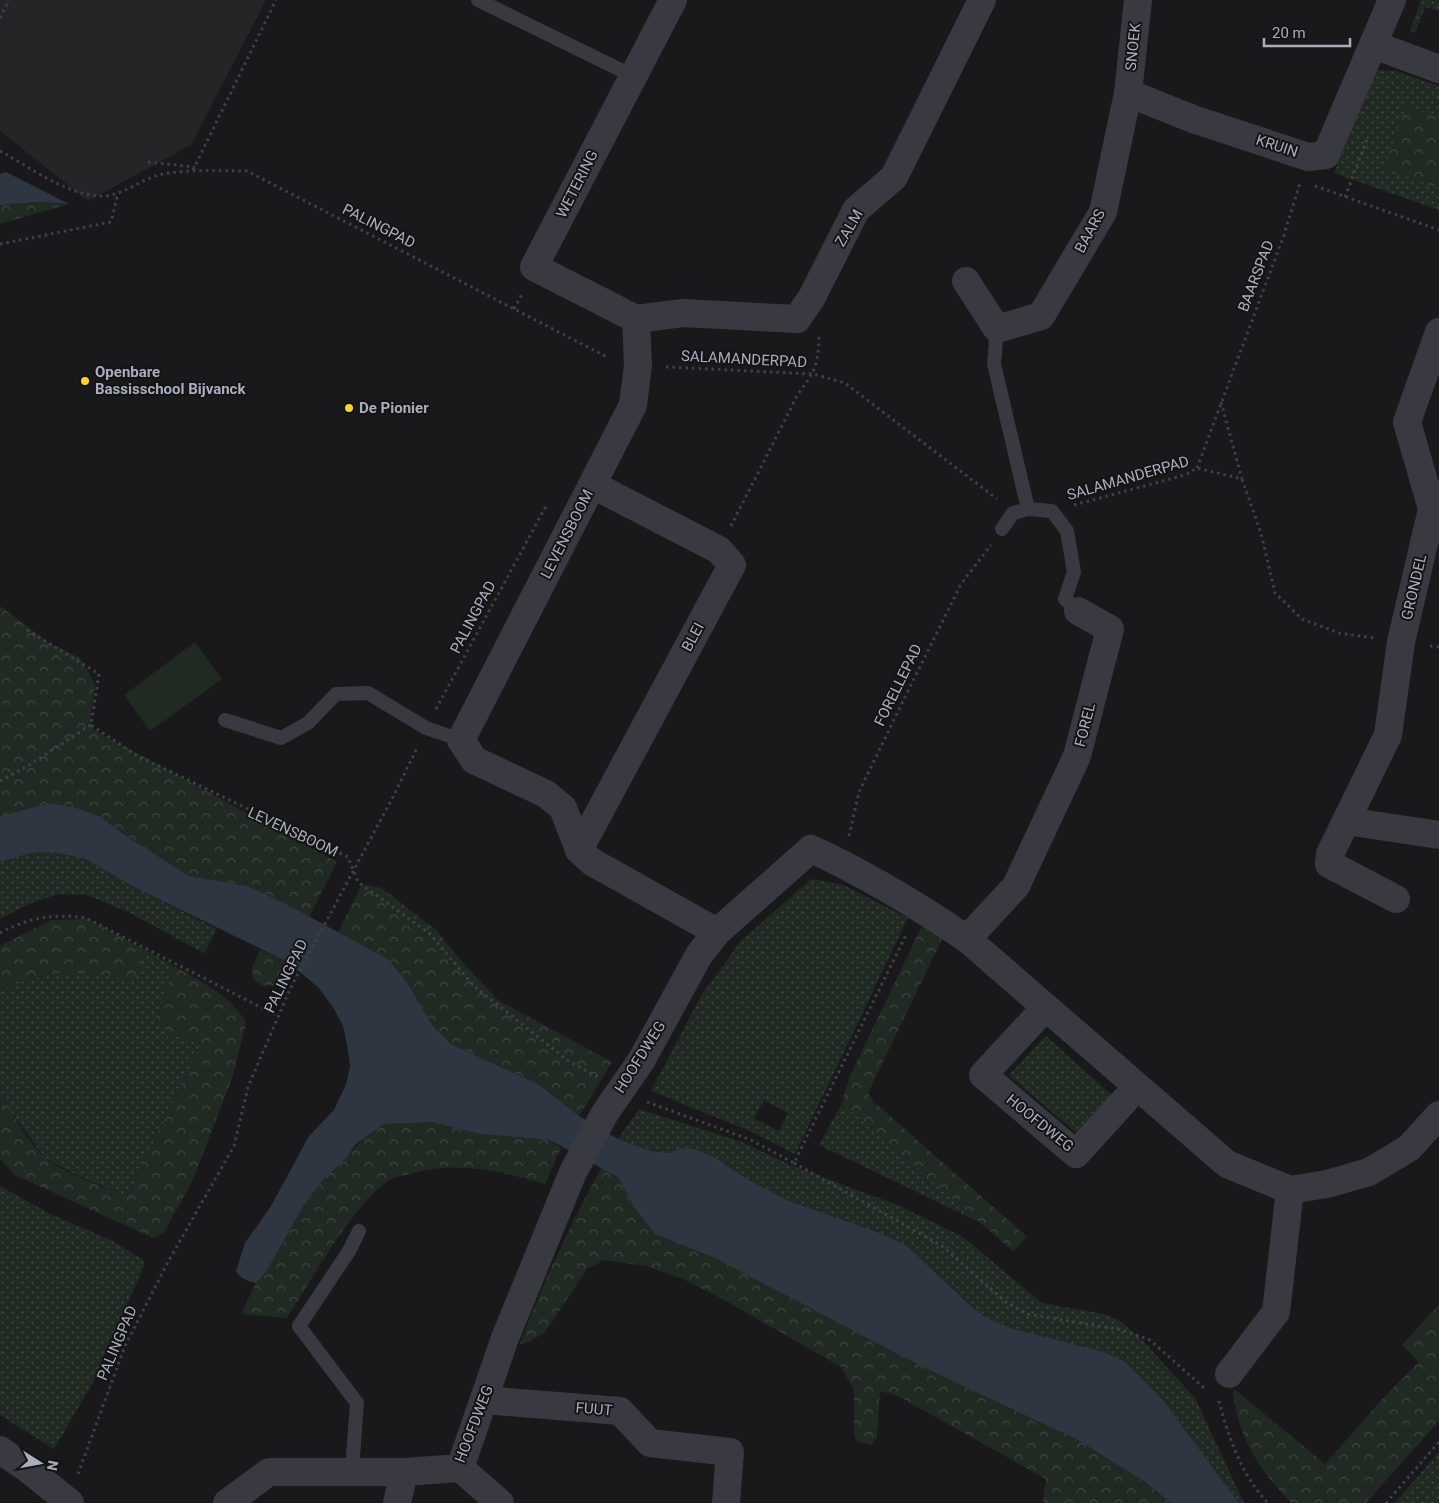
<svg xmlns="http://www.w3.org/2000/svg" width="1439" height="1503" font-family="Roboto,sans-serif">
  <defs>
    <pattern id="grass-dots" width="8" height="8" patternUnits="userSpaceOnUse" patternTransform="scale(1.25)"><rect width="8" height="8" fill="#202a23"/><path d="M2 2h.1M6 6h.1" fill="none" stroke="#3e4641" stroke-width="1.8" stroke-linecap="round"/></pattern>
    <pattern id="forest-crowns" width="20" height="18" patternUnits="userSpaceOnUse" patternTransform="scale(1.25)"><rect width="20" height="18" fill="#202a23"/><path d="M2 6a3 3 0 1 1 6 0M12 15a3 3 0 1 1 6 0" fill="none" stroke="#3e4641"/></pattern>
  </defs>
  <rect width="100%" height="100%" fill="#19191b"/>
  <path fill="#252528" d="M 0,0 L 266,0 L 191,145 L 88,201 L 0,131 Z"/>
  <g fill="url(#grass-dots)" fill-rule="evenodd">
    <path d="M 1421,0 L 1439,0 L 1439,11 L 1425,7 L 1415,33 L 1410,31 Z"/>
    <path d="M 1377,70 L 1396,71 L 1439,86 L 1439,210 L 1334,173 Z"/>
    <path d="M 52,852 L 86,859 L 134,887 L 217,929 L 204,953 L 128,912 L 87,895 L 58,894 L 29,904 L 0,919 L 0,862 L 31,853 Z"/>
    <path d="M 811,879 L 843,885 L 908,918 L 795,1154 L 752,1132 L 651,1091 L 701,996 L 740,942 ZM 764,1100 L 788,1113 L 779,1131 L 754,1118 Z"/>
    <path d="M 145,950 L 174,966 L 156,1021 L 170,1034 L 201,1044 L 128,1196 L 76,1175 L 45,1158 L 11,1112 L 0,1090 L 0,991 C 44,968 88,970 134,980 Z"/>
    <path d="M 1046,1036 L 1114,1097 L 1080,1136 L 1009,1075 Z"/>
    <path d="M 842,1103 L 981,1223 L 819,1145 Z"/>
    <path d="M 639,1109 L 742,1142 L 790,1165 L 900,1206 L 963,1237 L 1042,1303 L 1104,1314 L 1119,1320 L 1143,1341 L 1195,1398 L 1244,1503 L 1239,1503 L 1163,1400 L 987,1318 L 972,1307 L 907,1246 L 880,1233 L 789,1201 L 747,1179 L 714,1157 L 695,1149 L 681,1148 L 669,1153 L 651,1151 L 618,1139 Z"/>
    <path d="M 0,1186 L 50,1214 L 111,1240 L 143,1260 L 144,1266 L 91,1386 L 54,1449 L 0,1415 Z"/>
    <path d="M 1439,1452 L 1439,1503 L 1395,1503 Z"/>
  </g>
  <g fill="url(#forest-crowns)">
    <path d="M 1406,106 L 1439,118 L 1439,188 L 1384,169 Z"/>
    <path d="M 39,202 L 69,204 L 0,224 L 0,205 Z"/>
    <path d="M 0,606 L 48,642 L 80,658 L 95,684 L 90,719 L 94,730 L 337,862 L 309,917 L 286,904 L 217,882 L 189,876 L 123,834 L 101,817 L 77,808 L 50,803 L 0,816 Z"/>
    <path d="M 362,884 L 382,888 L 437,931 L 456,955 L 498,1000 L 612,1062 L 579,1116 L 538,1084 L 451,1044 L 433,1026 L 406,981 L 388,959 L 338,932 Z"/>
    <path d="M 88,919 L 145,950 L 134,981 C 88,970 44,968 0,991 L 0,946 L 51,920 Z"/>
    <path d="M 922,926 L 943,937 L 868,1093 L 873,1101 L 1027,1237 L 1013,1251 L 842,1103 L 849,1078 Z"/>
    <path d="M 261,950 L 286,961 L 275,986 L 261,985 L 253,979 L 252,966 Z"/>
    <path d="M 174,966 C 200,981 230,995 246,1022 L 233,1076 L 191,1184 L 163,1234 L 153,1238 L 15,1175 L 0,1159 L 0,1090 C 11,1113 26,1139 44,1157 C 60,1172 107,1188 128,1196 L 201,1044 L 170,1034 L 156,1021 Z"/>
    <path d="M 408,1122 L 431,1122 L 480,1134 L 550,1140 L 561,1148 L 545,1184 C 500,1171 457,1160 410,1174 C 405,1175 397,1176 392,1179 C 358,1196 309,1284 287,1318 L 241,1314 L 256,1283 L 266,1272 L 302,1208 L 322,1181 L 368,1134 L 384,1124 Z"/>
    <path d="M 601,1168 L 619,1178 L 633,1206 L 655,1234 L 717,1259 L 1076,1439 L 1145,1482 L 1171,1503 L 1043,1503 L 1046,1479 L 898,1396 L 880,1391 L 877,1437 L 871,1445 L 856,1441 L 854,1433 L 854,1390 L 841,1367 L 723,1299 L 683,1279 L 646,1266 L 604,1260 L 587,1269 L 545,1332 L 529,1342 L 520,1344 C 542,1284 570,1225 601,1168 Z"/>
    <path d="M 1439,1304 L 1439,1421 L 1366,1503 L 1291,1503 C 1261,1472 1235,1433 1233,1388 L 1325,1464 L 1385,1396 L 1419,1362 L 1402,1345 Z"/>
  </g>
  <path fill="#202a23" d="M 195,642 L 222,679 L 150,731 L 124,695 Z"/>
  <g fill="#2d3641">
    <path d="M 6,172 L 69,204 L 39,202 L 0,205 L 0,174 Z"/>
    <path d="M 50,803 L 77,808 L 101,817 L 123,834 L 189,876 L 247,886 L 286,904 L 388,959 L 406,981 L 433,1026 L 451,1044 L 538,1084 L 579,1116 L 618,1139 L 651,1151 L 669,1153 L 681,1148 L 695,1149 L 714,1157 L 747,1179 L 789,1201 L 880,1233 L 907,1246 L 972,1307 L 987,1318 L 1013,1329 L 1104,1352 L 1125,1362 L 1163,1400 L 1239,1503 L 1171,1503 L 1145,1482 L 1076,1439 L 917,1364 L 717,1259 L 655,1234 L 633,1206 L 619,1178 L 550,1140 L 480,1134 L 431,1122 L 384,1124 L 356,1144 L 346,1158 L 322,1181 L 302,1208 L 266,1272 L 256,1283 C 248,1281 240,1279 236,1271 L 245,1243 L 271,1206 L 309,1136 L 334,1110 L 346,1084 L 350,1067 L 347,1044 L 343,1026 L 333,1007 L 318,987 L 286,961 L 134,887 L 86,859 L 52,852 L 31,853 L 0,862 L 0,816 Z"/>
  </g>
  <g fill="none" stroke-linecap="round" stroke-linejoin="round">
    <g stroke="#3f4148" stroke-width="3" stroke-dasharray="2.5 4" stroke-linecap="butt">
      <path d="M 0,18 L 9,0"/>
      <path d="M 0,151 C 30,167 63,193 98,196 C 121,198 141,178 163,174 C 190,169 219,171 247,171 L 609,358"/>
      <path d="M 148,162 L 195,167"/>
      <path d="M 193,170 L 276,0"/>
      <path d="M 1315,186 L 1439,230"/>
      <path d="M 1345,197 L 1367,139"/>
      <path d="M 0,244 L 111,222 L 118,193"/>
      <path d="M 514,309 L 523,292"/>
      <path d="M 666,367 L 813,374 L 845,383 L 997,499"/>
      <path d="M 1221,402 L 1242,479"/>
      <path d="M 1197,468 L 1284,235 L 1300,183"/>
      <path d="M 1074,505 L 1185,475 L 1197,468 L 1242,479 L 1261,533 L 1275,593 L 1302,619 L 1339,633 L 1374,638"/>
      <path d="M 731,526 L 798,394 C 815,371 818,366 819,337"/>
      <path d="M 27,630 L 99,674 L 91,725 L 136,755 L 348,857 L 358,882 L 430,934 L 474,986 L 567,1060 L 597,1077"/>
      <path d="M 1430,646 L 1439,647"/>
      <path d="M 436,709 L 546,506"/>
      <path d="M 0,781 L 29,765 L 91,725"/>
      <path d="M 849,836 L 859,792 L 905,697 L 961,584 L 991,545"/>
      <path d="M 0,933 C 28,918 54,913 86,918 L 278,1016"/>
      <path d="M 647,1102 L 751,1140 L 794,1163 L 907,933"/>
      <path d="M 794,1163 L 942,1246 L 1007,1303 L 1028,1314 L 1122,1330 L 1150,1340 L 1204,1388"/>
      <path d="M 1219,1401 C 1228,1437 1242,1476 1268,1503"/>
      <path d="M 78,1474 L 125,1346 L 168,1262 L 234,1146 L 248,1087 L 290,989 L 394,795 L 418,746"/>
      <path d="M 1386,1503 L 1439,1442"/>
    </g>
    <g stroke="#393a41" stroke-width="14">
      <path d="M 478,0 L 633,76"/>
      <path d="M 997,329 L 994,364 L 1028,509 L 1052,511 L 1067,531 L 1074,572 L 1065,599 L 1078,611"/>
      <path d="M 1002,529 L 1013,513 L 1028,509"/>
      <path d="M 225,720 L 281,738 L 308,723 L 336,694 L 368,693 L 426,728 L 461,740"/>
      <path d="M 352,1470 L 357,1403 L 299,1326 L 349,1251 L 359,1231"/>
    </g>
    <g stroke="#393a41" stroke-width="28">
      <path d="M 1374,45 L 1439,69"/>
      <path d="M 1128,93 L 1193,119 L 1308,157 L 1326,155 L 1392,0"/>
      <path d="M 966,281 L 997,329 L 1041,316 L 1103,212 L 1128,93 L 1138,0"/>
      <path d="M 636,319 L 638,366 L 633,405 L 461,740 L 474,760 L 546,794 L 563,808 L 579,850 L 592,862 L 717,932"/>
      <path d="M 636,319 L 683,313 L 797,319 L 812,297 L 856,210 L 894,177 L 982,0"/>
      <path d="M 636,319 L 534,267 L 673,0"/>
      <path d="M 1346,821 L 1439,835"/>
      <path d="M 579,850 L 732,565 L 719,550 L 593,485"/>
      <path d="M 1396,899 L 1329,864 L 1330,854 L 1388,735 L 1401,642 L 1432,509 L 1407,422 L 1439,332"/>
      <path d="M 967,939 L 1016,886 L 1077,756 L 1110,629 L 1078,611"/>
      <path d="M 1045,1008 L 983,1075 L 1076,1154 L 1136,1088"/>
      <path d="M 1229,1374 L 1276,1312 L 1290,1190"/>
      <path d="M 484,1400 L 620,1411 L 650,1443 L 730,1452 L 726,1503"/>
      <path d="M 0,1450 L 28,1469 L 70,1503"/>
      <path d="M 460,1468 L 500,1503"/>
      <path d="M 227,1503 L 269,1472 L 404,1472 L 460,1468 L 505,1338 L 573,1172 L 605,1113 L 641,1061 L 699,955 L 717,932 L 811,849 C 866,874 917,905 967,939 L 1227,1164 L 1290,1190 L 1327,1184 L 1369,1172 L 1409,1148 L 1439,1115"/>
      <path d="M 397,1503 L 404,1472"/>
    </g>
  </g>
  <g fill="#ffd12d" stroke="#141416" stroke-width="2">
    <circle cx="85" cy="381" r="5"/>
    <circle cx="349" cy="408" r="5"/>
  </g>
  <g text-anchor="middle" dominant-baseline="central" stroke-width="4" stroke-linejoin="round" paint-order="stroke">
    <g font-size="15" fill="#aaaebc" stroke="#141416">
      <text transform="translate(1133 47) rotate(-84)">SNOEK</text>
      <text transform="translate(1277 146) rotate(18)">KRUIN</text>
      <text transform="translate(577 184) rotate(-63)">WETERING</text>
      <text transform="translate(379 226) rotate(27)">PALINGPAD</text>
      <text transform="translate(849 228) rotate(-60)">ZALM</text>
      <text transform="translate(1090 231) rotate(-62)">BAARS</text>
      <text transform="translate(1256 276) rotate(-69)">BAARSPAD</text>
      <text transform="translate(744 359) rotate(3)">SALAMANDERPAD</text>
      <text transform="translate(1128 478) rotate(-16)">SALAMANDERPAD</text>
      <text transform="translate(567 534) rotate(-63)">LEVENSBOOM</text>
      <text transform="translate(1414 587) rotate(-77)">GRONDEL</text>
      <text transform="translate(473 617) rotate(-62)">PALINGPAD</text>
      <text transform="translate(693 637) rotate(-62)">BLEI</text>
      <text transform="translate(898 685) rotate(-64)">FORELLEPAD</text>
      <text transform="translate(1085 725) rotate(-76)">FOREL</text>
      <text transform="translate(293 832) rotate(25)">LEVENSBOOM</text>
      <text transform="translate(286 976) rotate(-64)">PALINGPAD</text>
      <text transform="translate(640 1057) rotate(-58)">HOOFDWEG</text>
      <text transform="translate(1040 1123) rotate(39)">HOOFDWEG</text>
      <text transform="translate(117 1343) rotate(-67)">PALINGPAD</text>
      <text transform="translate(594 1409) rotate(5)">FUUT</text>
      <text transform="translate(474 1424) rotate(-69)">HOOFDWEG</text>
    </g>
    <g font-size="15" font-weight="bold" fill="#aaaebc" stroke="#141416" text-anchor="start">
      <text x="95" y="372">Openbare<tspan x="95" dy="17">Bassisschool Bijvanck</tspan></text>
      <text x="359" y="408">De Pionier</text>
    </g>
  </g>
  <g transform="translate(40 1463) rotate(101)" stroke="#141416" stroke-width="4" paint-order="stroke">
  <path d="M0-4L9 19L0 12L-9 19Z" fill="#aaaebc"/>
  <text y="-8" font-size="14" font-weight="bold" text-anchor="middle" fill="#aaaebc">N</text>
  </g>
  <path d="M1264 38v8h86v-8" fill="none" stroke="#aaaebc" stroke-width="2.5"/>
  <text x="1272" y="38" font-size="15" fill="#aaaebc" stroke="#141416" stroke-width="4" paint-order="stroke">20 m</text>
</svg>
